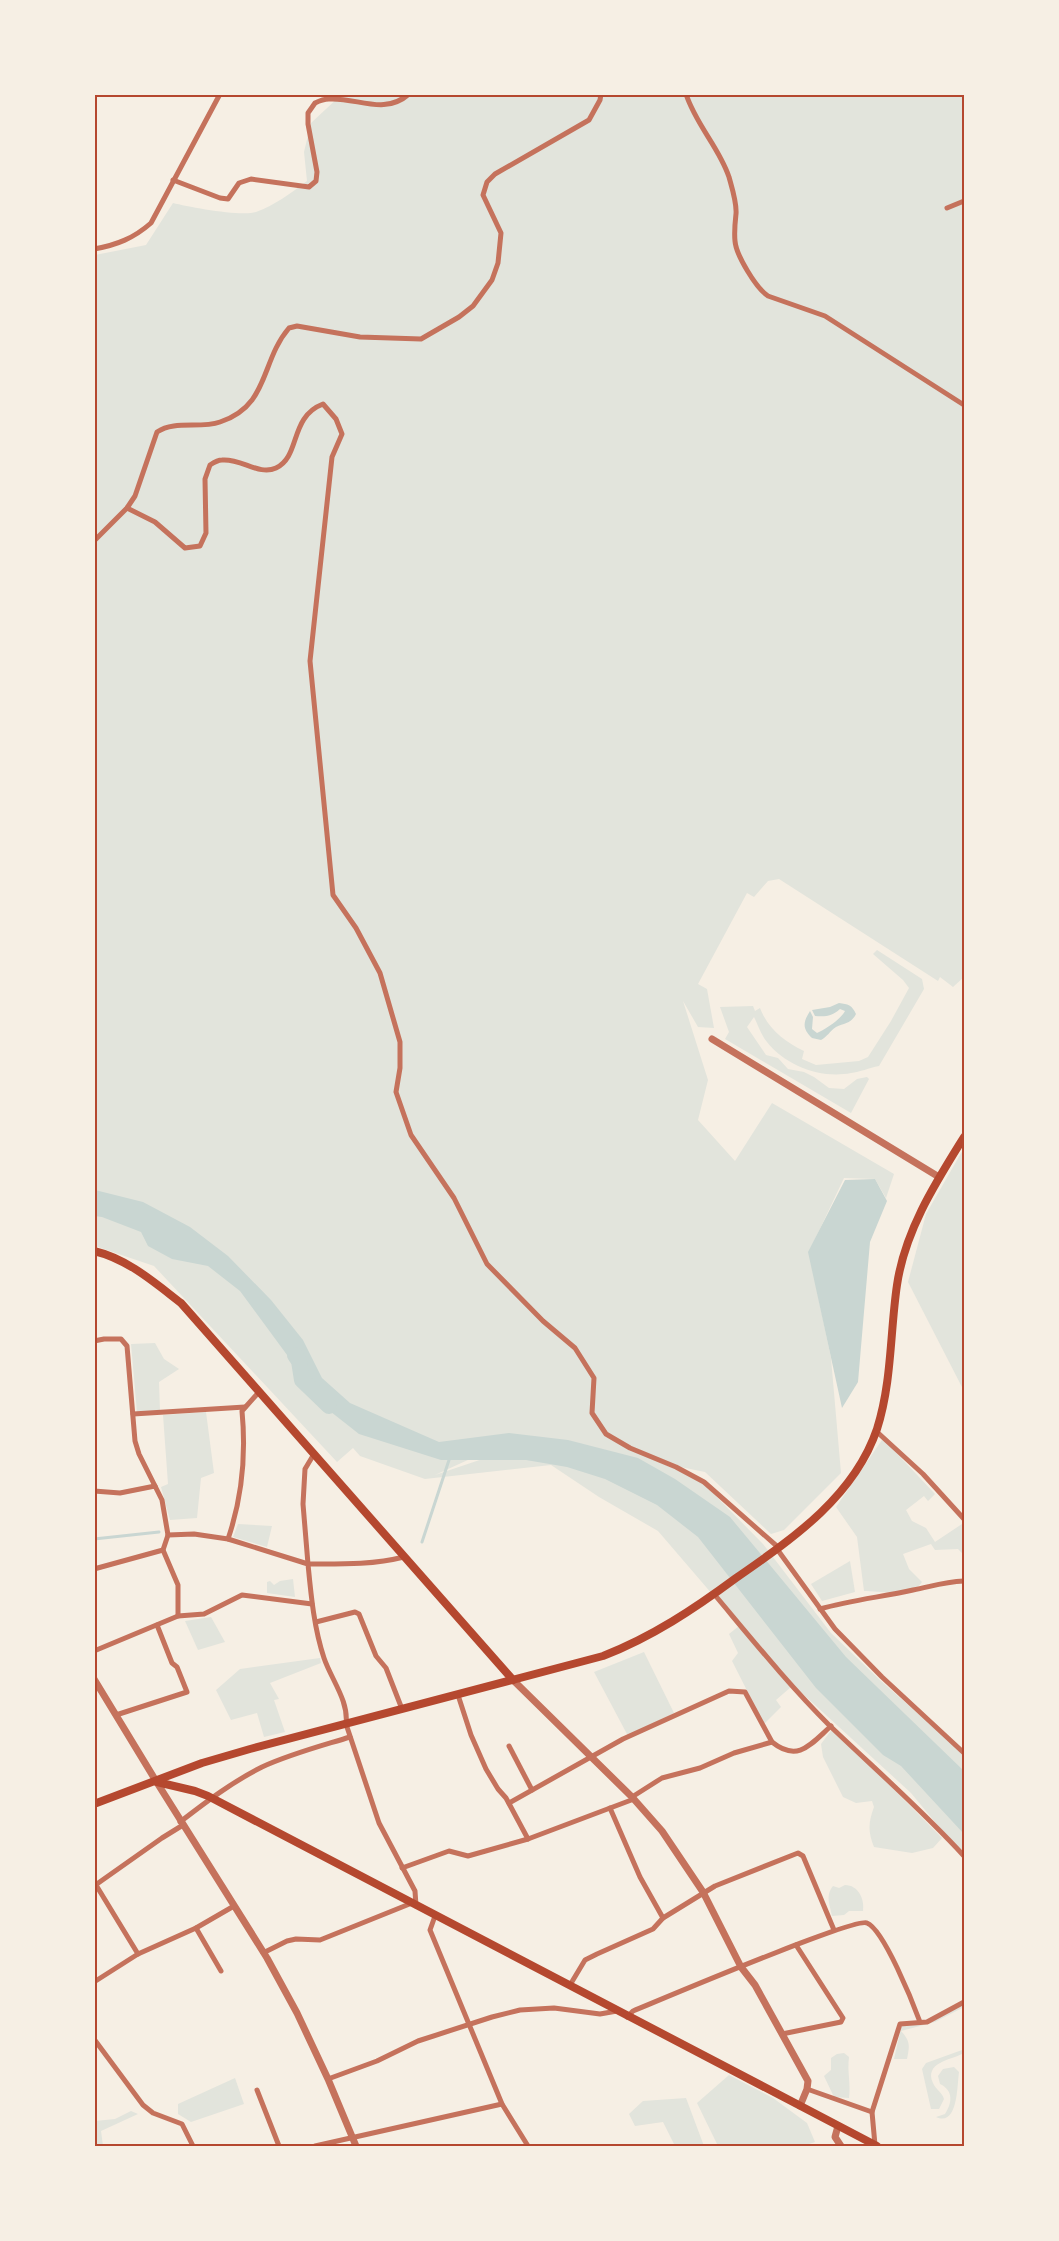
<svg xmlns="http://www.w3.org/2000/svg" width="1059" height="2241" font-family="Ubuntu,sans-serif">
  <rect width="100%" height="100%" fill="#f6efe4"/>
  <g fill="#e2e4dc" fill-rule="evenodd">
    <path d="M 341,95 L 964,95 L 964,977 L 953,987 L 940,977 L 938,981 L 779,879 L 768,881 L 754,897 L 747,893 L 698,984 L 707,989 L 714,1028 L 698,1027 L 683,1001 L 708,1080 L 698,1120 L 735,1161 L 772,1103 L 894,1174 L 886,1198 L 875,1179 L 844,1178 L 809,1252 L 831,1358 L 841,1473 L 784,1530 L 771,1534 L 705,1472 L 661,1463 L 701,1481 L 763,1544 L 831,1633 L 881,1681 L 964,1754 L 964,1857 L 911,1793 L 779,1672 L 658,1531 L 599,1497 L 551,1465 L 425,1479 L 360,1456 L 353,1448 L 337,1462 L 154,1266 L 95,1246 L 95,255 L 146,245 L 173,203 C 189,207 242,217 256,212 C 275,205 291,193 307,181 L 304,152 L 311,123 ZM 505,1443 L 515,1448 L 435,1475 Z"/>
    <path d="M 877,950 L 922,979 L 924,989 L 879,1066 C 869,1068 860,1072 851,1073 C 821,1079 786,1066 767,1042 C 761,1035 758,1025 754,1017 L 747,1027 L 766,1055 L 778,1058 L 788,1069 L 804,1072 L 814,1077 L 829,1088 L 844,1089 L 857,1079 L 867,1077 L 869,1079 L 851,1113 L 725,1039 L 729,1032 L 720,1007 L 753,1006 L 755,1011 L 760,1008 C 768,1029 785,1042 804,1051 L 802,1059 L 816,1065 L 859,1061 L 868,1057 L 891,1021 L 909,988 L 903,980 L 873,954 Z"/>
    <path d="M 964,1148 L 964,1391 L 908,1282 L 926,1214 Z"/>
    <path d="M 155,1343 L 164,1359 L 179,1369 L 159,1382 L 160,1411 L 137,1413 L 131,1344 Z"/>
    <path d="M 206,1412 L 214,1473 L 201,1478 L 197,1518 L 170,1520 L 161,1487 L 168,1484 L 163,1415 Z"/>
    <path d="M 882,1440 L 886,1442 L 935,1494 L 928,1501 L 924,1496 L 906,1510 L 912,1521 L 926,1528 L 935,1542 L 962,1524 L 964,1525 L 964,1555 L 958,1549 L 935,1550 L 931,1544 L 903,1554 L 909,1569 L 922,1582 C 912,1598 880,1591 864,1591 L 857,1537 L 836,1507 Z"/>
    <path d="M 238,1524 L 272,1526 L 267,1547 L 233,1537 Z"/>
    <path d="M 850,1561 L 855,1592 L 822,1601 L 811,1584 Z"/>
    <path d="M 293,1579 L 295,1597 L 267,1593 L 267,1582 L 270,1581 L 274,1585 L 280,1581 Z"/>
    <path d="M 211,1617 L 225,1642 L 198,1650 L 185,1621 Z"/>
    <path d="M 739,1626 L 791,1687 L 776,1700 L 781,1707 L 764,1724 L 732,1661 L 738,1653 L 729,1634 Z"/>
    <path d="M 644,1652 L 674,1713 L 628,1736 L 594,1672 Z"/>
    <path d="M 320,1658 L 321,1663 L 270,1683 L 279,1699 L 274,1700 L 285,1732 L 264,1737 L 257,1713 L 231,1720 L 216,1690 L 240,1669 Z"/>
    <path d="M 833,1728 L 942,1838 L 933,1848 L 912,1853 L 874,1847 C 868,1832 868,1823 874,1807 L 872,1801 L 856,1803 L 843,1797 L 823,1757 L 821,1744 Z"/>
    <path d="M 845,1885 C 858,1885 865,1899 863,1911 L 849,1911 L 844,1915 L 832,1916 C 830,1905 825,1896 833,1886 L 839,1888 Z"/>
    <path d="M 964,2004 L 964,2007 L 935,2022 L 901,2031 C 910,2041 910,2045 907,2059 L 894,2059 L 902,2024 L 927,2022 Z"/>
    <path d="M 962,2050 L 964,2050 L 962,2054 C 950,2060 924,2063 933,2083 C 936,2090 942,2092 944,2099 L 939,2109 L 931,2109 L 922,2069 L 926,2063 Z"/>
    <path d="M 844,2053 L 849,2057 C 847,2072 851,2084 849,2098 L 834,2097 L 824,2076 L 831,2070 L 831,2058 L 837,2054 Z"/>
    <path d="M 954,2067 L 959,2072 C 957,2086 958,2127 936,2117 L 945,2114 C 952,2103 954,2091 940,2084 L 938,2076 L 943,2069 Z"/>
    <path d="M 729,2075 L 773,2098 L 807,2123 L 815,2142 L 803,2146 L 718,2146 L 697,2103 Z"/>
    <path d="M 235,2078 L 244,2104 L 191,2122 L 178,2114 L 178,2104 Z"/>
    <path d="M 686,2098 L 704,2146 L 675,2146 L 663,2122 L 635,2126 L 629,2114 L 643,2101 Z"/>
    <path d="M 131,2111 L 138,2114 L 101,2131 L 103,2146 L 95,2146 L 95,2121 L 115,2119 Z"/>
  </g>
  <g fill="#c9d6d2">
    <path d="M 839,1003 C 848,1004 852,1005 856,1014 C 851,1024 844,1023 836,1027 C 830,1031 827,1037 821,1040 L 812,1038 C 802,1029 803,1022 810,1011 L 813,1017 L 812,1029 L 817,1033 C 825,1030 842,1018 845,1011 L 840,1009 C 832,1016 826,1017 815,1016 L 812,1010 L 830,1007 Z"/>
    <path d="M 875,1179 L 887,1201 L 870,1242 L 858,1382 L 842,1408 L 808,1252 L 845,1180 Z"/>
    <path d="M 95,1190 L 143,1202 L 190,1227 L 228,1256 L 271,1300 L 303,1340 L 322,1378 L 350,1403 L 439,1442 L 509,1433 L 568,1440 L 638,1458 L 675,1479 L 730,1517 L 846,1657 L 964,1771 L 964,1834 L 901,1766 L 883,1755 L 816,1688 L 698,1537 L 657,1505 L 605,1479 L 567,1467 L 526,1460 L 441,1460 L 359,1434 L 326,1408 L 240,1291 L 208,1266 L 172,1259 L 148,1246 L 141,1232 L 102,1217 L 95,1216 Z"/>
  </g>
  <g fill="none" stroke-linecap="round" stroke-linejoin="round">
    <g stroke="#c9d6d2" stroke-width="3">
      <path d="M 94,1539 L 159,1532"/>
      <path d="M 422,1542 L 449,1460"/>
    </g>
    <path stroke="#c9d6d2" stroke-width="16" d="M 295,1355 L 299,1361 L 302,1380 L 329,1406"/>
    <g stroke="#c5725c" stroke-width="5">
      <path d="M 686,94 C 696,125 719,147 729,177 C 732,188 737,203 736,214 C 735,223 734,231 735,241 C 736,255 756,288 768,296 L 825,316 L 964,405"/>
      <path d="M 173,180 L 220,198 L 228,199 L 239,183 L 251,179 L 309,187 L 316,181 L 317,172 L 308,124 L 308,113 L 315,103 C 319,101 324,99 329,99 C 357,97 384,116 409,94"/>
      <path d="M 947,208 L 964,201"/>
      <path d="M 94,249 C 117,245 134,238 151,223 L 220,94"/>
      <path d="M 127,508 L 155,522 L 185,548 L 200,546 L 206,533 L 205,479 L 210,465 C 213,463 218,460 222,460 C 241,458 259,476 276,468 C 301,456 289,417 323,404 L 336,419 L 342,434 L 332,457 L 310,661 L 333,895 L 356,928 L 380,973 L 400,1042 L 400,1068 L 396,1092 L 411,1135 L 454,1198 L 487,1264 L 543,1321 L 575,1348 L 594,1378 L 592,1413 L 606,1434 L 630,1448 L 676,1467 L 704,1482 L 779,1548"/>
      <path d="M 94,541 L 127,508 L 135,496 L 157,432 C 175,420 200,429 220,422 C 270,405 260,362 289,328 L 297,326 L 360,337 L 421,339 L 459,317 L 473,306 L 492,280 L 498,263 L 501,233 L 483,195 L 487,182 L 495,174 L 589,120 L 600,100 L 601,94"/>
      <path d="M 94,1341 L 104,1339 L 121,1339 L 127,1346 L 135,1441 L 139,1454 L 155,1486"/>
      <path d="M 133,1414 L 245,1407"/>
      <path d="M 876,1431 L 923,1474 L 964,1519"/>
      <path d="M 314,1454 L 305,1469 L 303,1504 L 308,1564 C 340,1564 372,1565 404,1557"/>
      <path d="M 94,1491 L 120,1493 L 155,1486 L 162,1500 L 168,1535 L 194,1534 L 228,1539 L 308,1564 C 311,1595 314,1628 324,1658 C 331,1679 349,1701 346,1724 L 379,1823 L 415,1891 L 416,1906"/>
      <path d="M 168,1535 L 163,1550 L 178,1585 L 178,1616"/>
      <path d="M 228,1539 C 242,1498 246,1453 242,1411 L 259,1392"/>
      <path d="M 777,1549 L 835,1629 L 882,1677 L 964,1753"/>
      <path d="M 94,1569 L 163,1550"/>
      <path d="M 714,1594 C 751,1638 788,1684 829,1725 C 875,1769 922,1810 964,1856"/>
      <path d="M 820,1609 C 851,1600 882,1597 913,1590 C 933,1586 944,1582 964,1581"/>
      <path d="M 316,1622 L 355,1612 L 359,1614 L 376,1656 L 386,1668 L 402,1709"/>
      <path d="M 94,1651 L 178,1616 L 204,1614 L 242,1595 L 312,1604"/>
      <path d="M 458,1695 L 471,1735 L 486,1769 L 498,1789 L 506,1798 L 528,1839"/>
      <path d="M 116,1715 L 187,1692 L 177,1667 L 172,1663 L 157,1625"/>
      <path d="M 509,1746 L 532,1790"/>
      <path d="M 632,1797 L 662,1778 L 700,1768 L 734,1753 L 772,1742"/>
      <path d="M 509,1803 L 623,1739 L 729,1691 L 745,1692 L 772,1742 C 798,1763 811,1744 831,1726"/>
      <path d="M 610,1808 L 640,1877 L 663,1918"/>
      <path d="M 180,1822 C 206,1802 232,1782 262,1767 C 290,1754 321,1746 350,1737"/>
      <path d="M 402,1868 L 449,1851 L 468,1856 L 528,1839 L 634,1799"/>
      <path d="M 96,1885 L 138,1954"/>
      <path d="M 94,1886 L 162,1838 L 183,1825"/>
      <path d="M 435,1916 L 430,1930 L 502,2104 L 528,2146"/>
      <path d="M 196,1928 L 221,1971"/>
      <path d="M 263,1953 L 287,1941 L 296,1939 L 320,1940 L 412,1903"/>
      <path d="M 94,1982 L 138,1954 L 196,1928 L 234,1906"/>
      <path d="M 570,1985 L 585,1960 L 597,1954 L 653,1929 L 663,1918 L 715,1886 L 798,1853 L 803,1856 L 834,1930"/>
      <path d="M 627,2017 L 633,2011 C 660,2000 855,1917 867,1923 C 884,1930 913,2003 920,2022"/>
      <path d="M 782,2034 L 841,2022 L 843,2018 L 796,1945"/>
      <path d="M 94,2039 L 143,2105 L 153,2113 L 182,2124 L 193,2146"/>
      <path d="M 328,2079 L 377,2061 L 418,2041 L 492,2017 L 520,2010 L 554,2008 L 600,2014 L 617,2011"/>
      <path d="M 807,2089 L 872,2112"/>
      <path d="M 257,2090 L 279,2146"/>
      <path d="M 875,2145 L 872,2112 L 900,2024 L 927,2022 L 964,2002"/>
      <path d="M 315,2146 L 502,2104"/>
    </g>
    <g stroke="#c5725c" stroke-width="7">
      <path d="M 712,1039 L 939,1177"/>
      <path d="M 94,1679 L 156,1781 L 267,1958 L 297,2013 L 328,2079 L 356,2146"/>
      <path d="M 513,1680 L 632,1797 L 662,1831 L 703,1892 L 741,1967 L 755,1985 L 808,2081 L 807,2089 L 800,2106"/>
      <path d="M 838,2126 L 835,2137 L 841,2146"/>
    </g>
    <g stroke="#b5482f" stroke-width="8">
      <path d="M 157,1782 L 195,1791 L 208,1796 L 877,2146"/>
      <path d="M 94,1804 L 202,1763 L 250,1749 L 603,1656 C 652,1637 694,1609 736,1578 C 792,1539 854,1497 877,1429 C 892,1382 890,1332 897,1285 C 905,1230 936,1182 964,1137"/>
    </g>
    <path stroke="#b5482f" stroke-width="8" d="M 94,1251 C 128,1259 155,1283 181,1303 L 513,1680"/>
  </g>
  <rect width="1059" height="2241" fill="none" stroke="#f6efe4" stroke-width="192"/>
  <rect x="96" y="96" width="867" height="2049" fill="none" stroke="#b5482f" stroke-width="2"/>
</svg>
